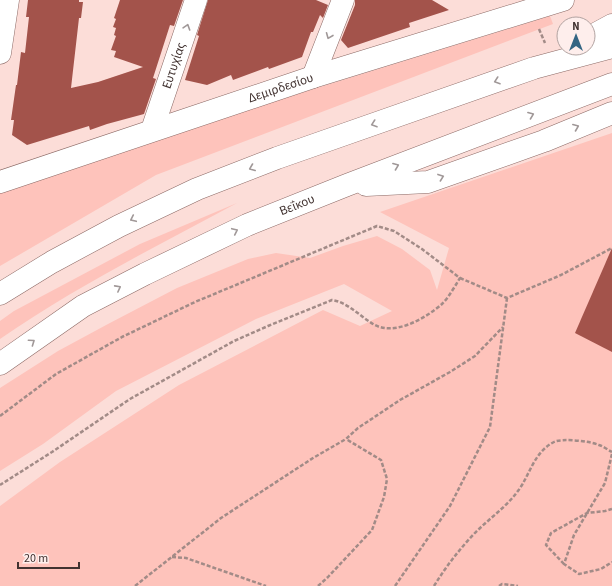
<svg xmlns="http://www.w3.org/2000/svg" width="612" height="586" font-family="'Source Sans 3',sans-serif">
  <rect width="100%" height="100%" fill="#fcddd8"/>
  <g fill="#fec3bb">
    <path d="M 550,16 L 553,24 L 156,175 L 0,266 L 0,186 Z"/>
    <path d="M 612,133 L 612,586 L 0,586 L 0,506 L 60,462 L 179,385 L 323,310 L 360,326 L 392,311 L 344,284 L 256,319 L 116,391 L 43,444 L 0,471 L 0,388 L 58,351 L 108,324 L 177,288 L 248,259 L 276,253 L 310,258 L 343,246 L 377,236 L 402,249 L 430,270 L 437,290 L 449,248 L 380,212 Z"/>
    <path d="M 237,203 C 157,246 75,287 0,339 L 0,321 L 14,311 L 140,244 Z"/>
  </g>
  <g fill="#a3534b">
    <path d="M 28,0 L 79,0 L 79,2 L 83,2 L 81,18 L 79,18 L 71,88 L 98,82 L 143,67 L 114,57 L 116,51 L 111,50 L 116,36 L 114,35 L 116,28 L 113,27 L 116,19 L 114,18 L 120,0 L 183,0 L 174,26 L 170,25 L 153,78 L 156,79 L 144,114 L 107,124 L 90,130 L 89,126 L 27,145 L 12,135 L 14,120 L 11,120 L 16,85 L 17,85 L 21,52 L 25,53 L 29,17 L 26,17 Z"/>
    <path d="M 208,0 L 316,0 L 328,5 L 323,18 L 320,15 L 313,32 L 311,32 L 302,57 L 269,69 L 268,67 L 233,80 L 231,75 L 207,85 L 185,80 L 199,36 L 197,35 Z"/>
    <path d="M 355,0 L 432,0 L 449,10 L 409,23 L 410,27 L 348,48 L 341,40 L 355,5 Z"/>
    <path d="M 612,248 L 612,352 L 575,333 Z"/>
  </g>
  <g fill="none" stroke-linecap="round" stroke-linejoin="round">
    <defs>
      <g id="minor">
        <path d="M 0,53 L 8,0"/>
        <path d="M 313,77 L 343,0"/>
        <path id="s1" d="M 152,130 L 196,0"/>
        <path id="s2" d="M 0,182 L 313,77 L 563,0"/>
      </g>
      <g id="major">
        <path d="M 588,38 L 612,25"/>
        <path d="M 366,185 L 428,182 L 544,141 L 612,113"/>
        <path d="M 0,294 L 52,262 L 119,226 L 197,189 L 277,158 L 534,68 L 612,47"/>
        <path id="s3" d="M 0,364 L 83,306 L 145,274 L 247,225 L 347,185 L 612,84"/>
      </g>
    </defs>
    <use href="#minor" stroke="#8b6965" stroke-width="23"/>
    <use href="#major" stroke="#8b6965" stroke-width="23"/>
    <g stroke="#a28b87" stroke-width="2.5" stroke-dasharray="4 2" stroke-linecap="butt">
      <path d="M 539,29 L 545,43"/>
      <path d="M 460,278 L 507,298 L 561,275 L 612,248"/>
      <path d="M 0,416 L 56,374 L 122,337 L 195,302 L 377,226 L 394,231 L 422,249 L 460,278 C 455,286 449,297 442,304 C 426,318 394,337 373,324 C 360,316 347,302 332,300 L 268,326 L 234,341 L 130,399 L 52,452 L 0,485"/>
      <path d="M 612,454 L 605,483 L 574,535 L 564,564 L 579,574 L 601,569 L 612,562"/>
      <path d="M 172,557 L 186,558 L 266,586"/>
      <path d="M 564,564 L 546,545 L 551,533 L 587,513 L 605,511 L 612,509"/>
      <path d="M 135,586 L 221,518 L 313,458 L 346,439 L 358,428 L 400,400 L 450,372 L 475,356 L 503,327"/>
      <path d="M 318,586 L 328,577 L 372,530 L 384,497 L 387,479 L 381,460 L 346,439"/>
      <path d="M 395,586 L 450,506 L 490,427 L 507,298"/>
      <path d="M 434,586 C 445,568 458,551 473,535 C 489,518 509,506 522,485 C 531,470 536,451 554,442 C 562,438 590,441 599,445 C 603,446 608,450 612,452"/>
      <path d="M 499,586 L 502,584 L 518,586"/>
    </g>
    <use href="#minor" stroke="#fff" stroke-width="22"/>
    <use href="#major" stroke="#fff" stroke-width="22"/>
  </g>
  <defs><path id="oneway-chevron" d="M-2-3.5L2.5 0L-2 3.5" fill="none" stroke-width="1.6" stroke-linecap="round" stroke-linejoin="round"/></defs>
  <g stroke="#a09898">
    <use href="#oneway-chevron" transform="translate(187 27) rotate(-72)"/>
    <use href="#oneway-chevron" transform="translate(329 36) rotate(112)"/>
    <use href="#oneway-chevron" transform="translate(497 81) rotate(161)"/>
    <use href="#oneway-chevron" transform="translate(531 115) rotate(-21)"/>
    <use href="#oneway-chevron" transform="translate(374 124) rotate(161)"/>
    <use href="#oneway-chevron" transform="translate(576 127) rotate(-22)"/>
    <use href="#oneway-chevron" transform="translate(396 166) rotate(-21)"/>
    <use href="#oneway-chevron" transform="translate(252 168) rotate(158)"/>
    <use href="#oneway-chevron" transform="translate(441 177) rotate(-20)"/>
    <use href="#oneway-chevron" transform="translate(133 219) rotate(155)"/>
    <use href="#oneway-chevron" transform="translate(235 231) rotate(-25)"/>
    <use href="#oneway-chevron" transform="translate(118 288) rotate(-28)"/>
    <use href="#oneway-chevron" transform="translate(32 342) rotate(-35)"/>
  </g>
  <g text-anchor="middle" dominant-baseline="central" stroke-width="4" stroke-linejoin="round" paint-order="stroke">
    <g font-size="13" fill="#413230" stroke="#feeeec">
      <text stroke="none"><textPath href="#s1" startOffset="68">Ευτυχίας</textPath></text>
      <text stroke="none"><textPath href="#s2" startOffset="296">Δεμιρδεσίου</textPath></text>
      <text stroke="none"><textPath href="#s3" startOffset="338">Βεΐκου</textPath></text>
    </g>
  </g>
  <g transform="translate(576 36)"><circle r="19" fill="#feeeec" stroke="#b2a3a1"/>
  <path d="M0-3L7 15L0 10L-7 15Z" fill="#346583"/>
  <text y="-6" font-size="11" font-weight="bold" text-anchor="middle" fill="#413230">N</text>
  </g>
  <path d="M18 562v6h61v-6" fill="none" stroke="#413230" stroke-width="2"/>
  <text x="24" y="562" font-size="12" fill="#413230" stroke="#feeeec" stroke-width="3" paint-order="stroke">20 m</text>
</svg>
